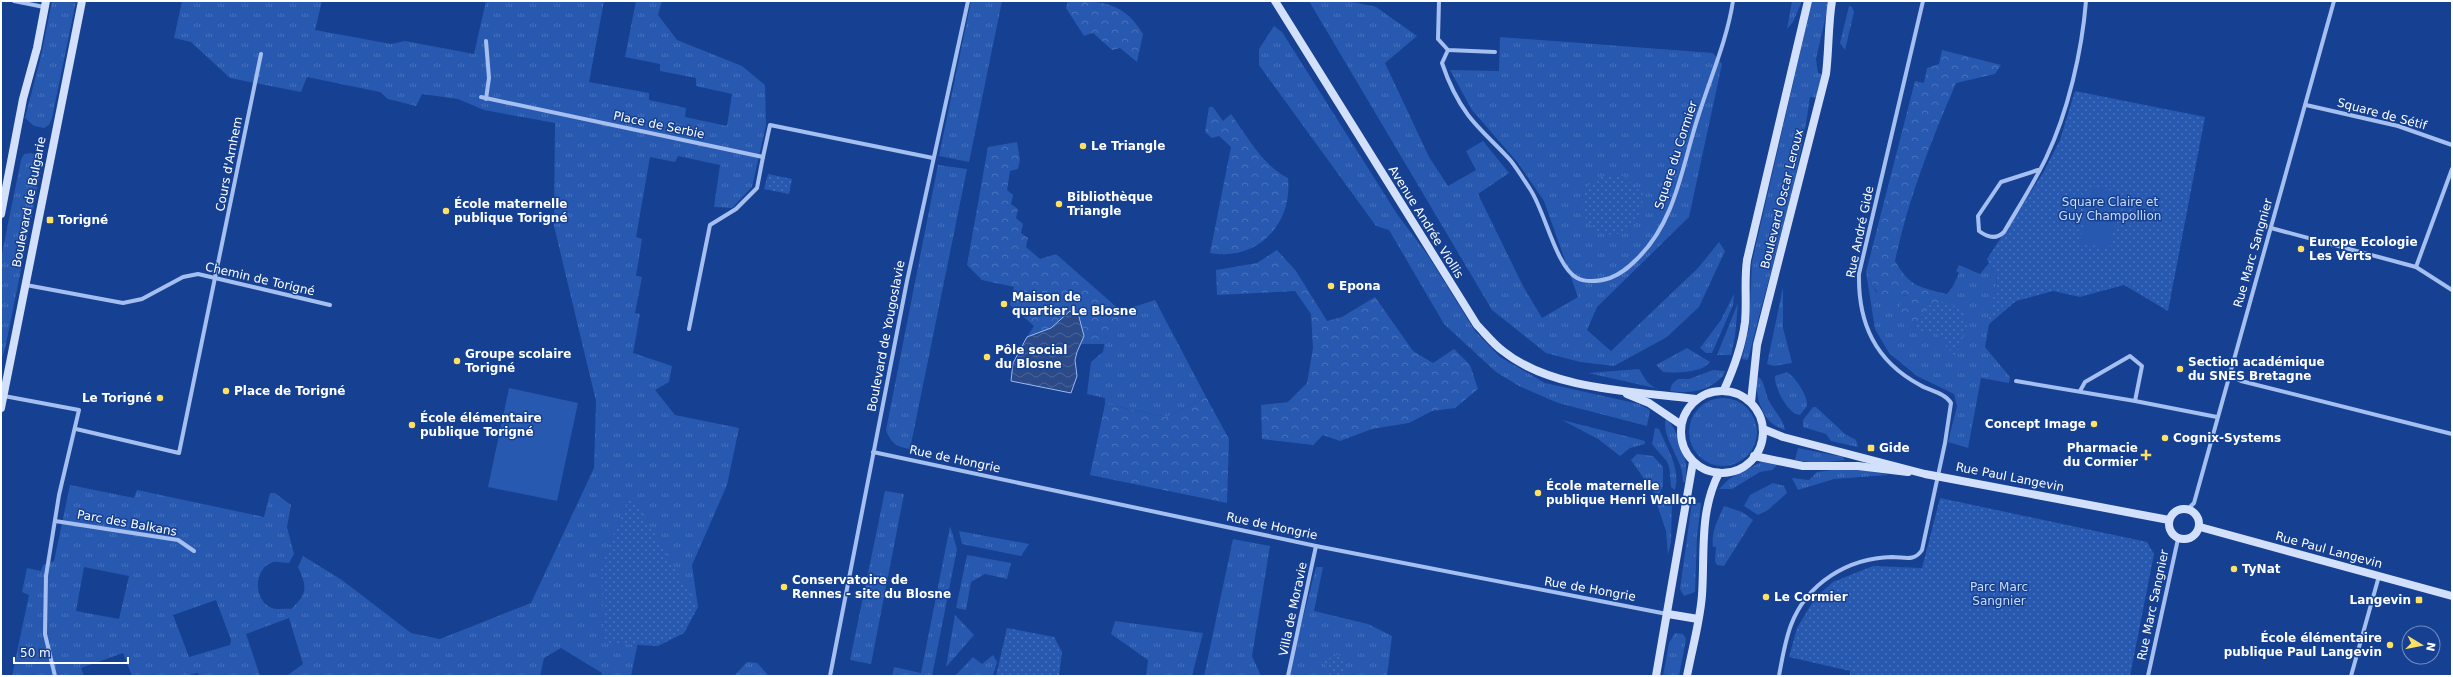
<svg xmlns="http://www.w3.org/2000/svg" width="2453" height="677" font-family="'DejaVu Sans',sans-serif">
  <defs>
    <pattern id="grass-tufts" width="24" height="20" patternUnits="userSpaceOnUse"><rect width="24" height="20" fill="#2859b0"/><path d="M3 7l-1-3M5 7V3M7 7l1-3M15 17l-1-3M17 17v-4M19 17l1-3" fill="none" stroke="#4872bc"/></pattern>
    <pattern id="forest-crowns" width="20" height="18" patternUnits="userSpaceOnUse"><rect width="20" height="18" fill="#2859b0"/><path d="M2 6a3 3 0 1 1 6 0M12 15a3 3 0 1 1 6 0" fill="none" stroke="#4872bc"/></pattern>
    <pattern id="park-dots" width="8" height="8" patternUnits="userSpaceOnUse"><rect width="8" height="8" fill="#2859b0"/><path d="M2 2h.1M6 6h.1" fill="none" stroke="#4872bc" stroke-width="1.8" stroke-linecap="round"/></pattern>
    <pattern id="water-waves" width="16" height="10" patternUnits="userSpaceOnUse"><rect width="16" height="10" fill="#2b4a87"/><path d="M0 5q4-4 8 0t8 0" fill="none" stroke="#4b6599"/></pattern>
  </defs>
  <rect width="100%" height="100%" fill="#164091"/>
  <g fill="url(#grass-tufts)" fill-rule="evenodd">
    <path d="M 52,1 L 76,1 L 52,118 L 49,125 L 44,128 L 34,126 L 25,118 L 41,56 Z"/>
    <path d="M 182,1 L 322,1 L 315,30 L 391,44 L 405,41 L 474,54 L 486,1 L 604,1 L 589,82 L 649,93 L 649,100 L 686,108 L 685,117 L 727,126 L 732,94 L 696,86 L 696,78 L 660,71 L 660,64 L 625,57 L 636,1 L 662,1 L 658,15 L 677,40 L 742,66 L 765,85 L 766,125 L 752,187 L 732,208 L 714,207 L 720,165 L 678,156 L 675,162 L 650,157 L 636,237 L 642,239 L 636,276 L 642,277 L 635,313 L 640,314 L 633,353 L 672,366 L 669,382 L 655,390 L 675,415 L 739,428 L 727,485 L 692,565 L 698,607 L 645,608 L 631,676 L 601,676 L 602,673 L 561,648 L 544,658 L 540,676 L 277,676 L 288,675 L 303,664 L 289,618 L 246,634 L 260,676 L 199,676 L 198,673 L 185,676 L 132,676 L 123,653 L 81,668 L 84,676 L 12,676 L 29,595 L 22,592 L 27,568 L 41,571 L 43,565 L 54,561 L 70,485 L 134,498 L 137,490 L 264,517 L 270,493 L 275,493 L 291,505 L 287,527 L 294,554 L 289,563 C 284,563 278,561 273,562 C 253,568 253,601 272,608 C 277,610 285,608 291,609 C 308,594 307,586 298,567 L 303,556 L 342,580 L 411,633 L 440,639 L 531,603 L 594,468 L 596,401 L 554,226 L 555,123 L 484,110 L 458,99 L 422,94 L 416,106 L 388,99 L 380,92 L 307,77 L 301,92 L 230,78 L 191,42 L 174,38 ZM 84,567 L 129,576 L 119,619 L 76,611 ZM 216,600 L 231,640 L 230,645 L 189,657 L 173,615 Z"/>
    <path d="M 971,1 L 1002,1 L 969,162 L 939,156 Z"/>
    <path d="M 1309,1 L 1349,1 L 1376,7 L 1417,36 L 1385,63 L 1429,157 L 1448,186 L 1476,170 L 1466,151 L 1483,141 L 1509,173 L 1478,194 L 1523,286 L 1542,318 L 1578,297 L 1544,201 L 1518,163 L 1472,110 L 1450,70 L 1499,71 L 1500,37 L 1713,53 L 1722,64 L 1689,217 L 1597,307 L 1587,330 L 1611,351 L 1698,268 L 1719,242 L 1725,251 L 1699,307 L 1667,337 L 1614,366 L 1580,362 L 1546,353 L 1492,310 Z"/>
    <path d="M 1792,1 L 1802,1 L 1793,22 L 1787,29 Z"/>
    <path d="M 1812,1 L 1829,2 L 1816,59 L 1818,73 L 1822,74 L 1817,98 L 1810,97 C 1798,186 1769,272 1748,360 L 1742,359 L 1749,328 L 1752,262 Z"/>
    <path d="M 1849,6 L 1852,7 L 1854,12 L 1845,50 L 1840,43 Z"/>
    <path d="M 1274,26 L 1282,32 L 1397,214 L 1427,254 L 1475,331 L 1500,357 L 1545,383 L 1639,404 L 1650,410 L 1647,426 L 1558,403 L 1519,386 L 1496,372 L 1444,324 L 1389,230 L 1376,226 L 1259,65 L 1259,49 Z"/>
    <path d="M 31,153 L 40,156 L 42,165 L 5,349 L 1,361 L 1,258 L 21,160 L 24,154 Z"/>
    <path d="M 938,165 L 967,169 L 910,449 C 896,447 891,443 886,430 Z"/>
    <path d="M 1989,263 L 1997,279 L 1985,347 L 2010,377 L 2009,383 L 1981,378 L 1968,448 L 1948,442 L 1957,406 L 1954,394 L 1917,376 L 1889,353 L 1875,329 L 1866,272 L 1876,292 L 1947,301 L 1947,294 L 1953,286 L 1959,273 L 1956,271 L 1959,265 L 1980,274 Z"/>
    <path d="M 1783,287 L 1783,328 L 1792,363 L 1774,366 L 1767,364 Z"/>
    <path d="M 1734,294 L 1733,305 L 1712,353 L 1706,353 L 1700,348 L 1721,320 Z"/>
    <path d="M 1155,300 L 1206,397 L 1167,417 L 1105,404 L 1105,398 L 1087,394 L 1091,362 L 1103,352 L 1106,335 L 1122,317 L 1121,311 Z"/>
    <path d="M 1738,303 L 1735,336 L 1731,355 L 1717,355 Z"/>
    <path d="M 1687,348 L 1710,362 C 1702,373 1676,373 1663,372 L 1656,365 Z"/>
    <path d="M 1639,369 L 1647,382 L 1655,388 L 1588,373 Z"/>
    <path d="M 1713,370 L 1725,371 L 1723,376 C 1709,391 1690,394 1670,391 L 1672,384 L 1678,379 L 1689,379 Z"/>
    <path d="M 1787,372 C 1796,378 1808,396 1807,406 L 1800,415 C 1788,415 1774,387 1775,376 Z"/>
    <path d="M 1756,377 L 1760,378 C 1765,384 1765,392 1768,399 C 1773,410 1783,418 1785,430 C 1762,424 1756,398 1756,377 Z"/>
    <circle cx="1723" cy="432" r="34"/>
    <path d="M 1813,407 L 1816,407 L 1845,434 L 1856,440 L 1858,447 L 1831,441 L 1826,434 L 1803,427 L 1803,420 Z"/>
    <path d="M 1666,417 C 1679,433 1690,461 1685,482 L 1683,482 C 1684,459 1660,438 1666,417 Z"/>
    <path d="M 1562,420 L 1645,441 L 1645,444 L 1630,448 L 1620,456 L 1598,439 Z"/>
    <path d="M 1655,428 L 1659,429 C 1667,448 1681,469 1675,490 L 1671,487 C 1669,456 1670,467 1652,444 Z"/>
    <path d="M 1798,448 L 1843,457 L 1845,460 L 1818,463 L 1795,460 Z"/>
    <path d="M 1637,454 L 1653,456 L 1663,467 L 1663,486 L 1659,494 L 1654,493 L 1631,460 Z"/>
    <path d="M 1761,462 L 1777,465 L 1772,470 L 1760,472 L 1732,489 L 1719,489 L 1729,479 Z"/>
    <path d="M 1841,469 C 1858,469 1872,471 1888,475 L 1834,479 L 1798,490 L 1792,478 L 1809,480 L 1817,472 Z"/>
    <path d="M 1773,483 L 1784,486 L 1787,493 L 1768,510 L 1758,515 L 1744,506 L 1750,495 Z"/>
    <path d="M 885,491 L 904,494 L 871,664 L 850,660 Z"/>
    <path d="M 1672,499 L 1671,542 L 1668,555 L 1666,531 L 1657,504 L 1662,500 Z"/>
    <path d="M 1692,502 L 1701,503 L 1697,537 L 1695,592 L 1684,596 L 1680,589 Z"/>
    <path d="M 1724,506 L 1742,512 L 1753,520 L 1724,566 L 1717,565 L 1715,561 L 1716,547 L 1713,547 C 1711,531 1718,520 1724,506 Z"/>
    <path d="M 950,526 L 957,549 L 932,676 L 892,676 L 894,667 L 921,673 Z"/>
    <path d="M 959,531 L 1029,544 L 1021,556 L 962,544 Z"/>
    <path d="M 1233,539 L 1270,546 L 1252,656 L 1261,676 L 1204,676 Z"/>
    <path d="M 967,555 L 1011,563 L 1007,579 L 985,574 L 971,582 L 966,610 L 956,608 Z"/>
    <path d="M 1316,567 L 1323,567 L 1314,611 L 1368,624 L 1392,636 L 1387,676 L 1288,676 Z"/>
    <path d="M 955,615 L 974,635 L 946,667 Z"/>
    <path d="M 1115,621 L 1203,633 L 1192,676 L 1146,676 L 1148,660 L 1111,634 Z"/>
    <path d="M 1675,633 L 1683,634 L 1686,639 L 1679,676 L 1663,676 L 1669,643 Z"/>
    <path d="M 993,655 L 997,662 L 993,676 L 955,676 L 973,657 L 982,664 Z"/>
    <path d="M 747,662 L 757,663 L 769,676 L 734,676 Z"/>
  </g>
  <g fill="url(#forest-crowns)">
    <path d="M 1068,1 C 1102,1 1124,2 1143,34 L 1137,62 L 1120,48 L 1112,50 L 1093,33 L 1084,36 L 1066,8 Z"/>
    <path d="M 1942,50 L 2001,65 L 1995,74 L 1956,83 C 1931,141 1908,199 1895,261 C 1910,287 1919,287 1947,294 L 1947,301 L 1928,306 L 1915,325 L 1908,328 L 1902,323 L 1896,312 L 1906,295 C 1879,302 1877,294 1866,272 L 1915,81 L 1924,83 L 1927,68 L 1939,64 Z"/>
    <path d="M 1209,107 L 1213,107 L 1223,121 L 1231,114 C 1246,135 1264,167 1288,178 C 1293,224 1257,262 1210,253 L 1231,147 L 1219,136 L 1212,138 L 1205,132 Z"/>
    <path d="M 1017,142 L 1020,160 L 1018,169 L 1010,171 L 1007,190 L 1013,195 L 1011,204 L 1018,209 L 1016,218 L 1023,224 L 1021,233 L 1028,238 L 1026,247 L 1040,259 L 1056,254 L 1121,311 L 1122,317 L 1116,332 L 1106,335 L 1105,344 L 1081,344 C 1085,333 1082,324 1078,313 L 1070,311 L 1051,328 L 1027,337 L 1034,326 L 1010,305 L 1014,287 L 982,280 L 967,265 L 988,147 Z"/>
    <path d="M 1277,250 L 1296,271 L 1327,321 L 1342,317 L 1375,297 L 1413,351 L 1433,363 L 1454,349 L 1470,365 L 1478,389 L 1455,408 L 1432,411 L 1409,423 L 1372,429 L 1340,441 L 1323,435 L 1313,445 L 1262,439 L 1261,405 L 1288,402 L 1307,383 L 1313,348 L 1311,314 L 1295,291 L 1217,295 L 1216,270 L 1257,263 Z"/>
    <path d="M 1206,397 L 1229,439 L 1227,503 L 1090,475 L 1105,404 L 1167,417 Z"/>
  </g>
  <g fill="url(#park-dots)">
    <path d="M 2075,91 L 2205,117 L 2168,311 L 2124,285 L 2080,297 L 2053,291 L 2016,301 L 1988,325 L 1997,279 L 1987,259 L 2043,173 L 2060,140 Z"/>
    <path d="M 768,174 L 792,179 L 789,194 L 764,189 Z"/>
    <path d="M 1607,175 L 1623,176 L 1643,194 C 1640,255 1577,239 1583,199 C 1585,184 1595,179 1607,175 Z"/>
    <path d="M 1947,301 L 1963,312 L 1967,327 L 1955,356 L 1935,332 L 1918,332 L 1915,325 L 1928,306 Z"/>
    <path d="M 631,494 L 698,607 L 684,633 L 658,646 L 604,643 L 601,566 Z"/>
    <path d="M 1940,498 L 2147,542 L 2154,554 L 2130,676 L 1850,676 L 1850,671 L 1789,657 L 1797,628 L 1815,598 L 1833,582 L 1873,566 L 1922,568 Z"/>
    <path d="M 1007,628 L 1054,637 L 1062,652 L 1059,676 L 996,676 Z"/>
    <path d="M 1339,654 L 1347,671 L 1338,676 L 1331,676 L 1323,661 Z"/>
  </g>
  <g fill="#2859b0">
    <path d="M 2091,187 L 2121,192 L 2110,248 L 2080,243 Z"/>
    <path d="M 509,388 L 578,403 L 557,501 L 488,487 Z"/>
  </g>
  <path fill="url(#water-waves)" stroke="#96b9f3" d="M 1070,311 L 1078,313 L 1084,336 L 1077,352 L 1075,360 L 1077,376 L 1071,393 L 1011,381 L 1013,363 L 1027,337 L 1051,328 Z"/>
  <g fill="none" stroke-linecap="round" stroke-linejoin="round">
    <g stroke="#a4bff0" stroke-width="4">
      <path d="M 14,1 L 44,7"/>
      <path d="M 1439,1 L 1438,39 L 1448,50 L 1495,52"/>
      <path d="M 486,41 L 489,78 L 486,99"/>
      <path d="M 1448,50 L 1442,63 C 1448,81 1457,100 1468,115 C 1480,131 1497,145 1511,161 C 1518,170 1524,180 1530,189 C 1545,211 1556,267 1577,278 C 1587,283 1600,281 1610,278 C 1621,274 1628,268 1637,259 C 1677,220 1682,164 1699,114 C 1711,76 1727,40 1733,1"/>
      <path d="M 481,97 L 763,157 L 770,125 L 933,158"/>
      <path d="M 2306,105 L 2398,126 L 2452,145"/>
      <path d="M 2038,170 L 2001,182 L 1978,216 L 1979,231 C 1987,237 1996,240 2004,232 C 2018,208 2034,183 2046,158 C 2068,112 2082,51 2086,1"/>
      <path d="M 2271,228 L 2416,267 L 2452,169"/>
      <path d="M 2416,267 L 2452,290"/>
      <path d="M 26,285 L 123,303 L 142,299 L 183,277 L 198,274 L 330,305"/>
      <path d="M 689,329 L 710,225 L 736,209 L 757,188 L 763,157"/>
      <path d="M 2230,375 L 2241,381 L 2452,434"/>
      <path d="M 2016,381 L 2135,401 L 2217,417"/>
      <path d="M 2080,391 L 2085,382 L 2130,356 L 2142,366 L 2135,401"/>
      <path d="M 4,396 L 79,410 L 59,495 L 46,576 L 45,634 L 55,676"/>
      <path d="M 76,429 L 179,453 L 261,54"/>
      <path d="M 873,452 L 1316,546 L 1667,614"/>
      <path d="M 2189,508 L 2194,503 L 2334,1"/>
      <path d="M 55,521 L 178,540 L 194,551"/>
      <path d="M 830,676 L 907,281 L 968,1"/>
      <path d="M 1288,676 L 1316,546"/>
      <path d="M 1779,676 C 1782,659 1785,641 1791,625 C 1807,583 1848,558 1892,557 C 1905,557 1914,562 1922,550 L 1945,443 L 1951,403 C 1945,393 1930,391 1920,385 C 1875,361 1858,323 1859,274 L 1923,1"/>
      <path d="M 2148,676 L 2178,539"/>
      <path d="M 2351,676 L 2379,576"/>
    </g>
    <g stroke="#d2e0fb" stroke-width="8">
      <path d="M 1275,1 L 1477,325 C 1485,333 1493,344 1503,351 C 1553,391 1635,391 1696,399"/>
      <path d="M 1,214 L 23,99 L 37,48 L 46,1"/>
      <path d="M 1724,390 C 1734,368 1742,346 1745,322 C 1747,301 1744,281 1747,260 L 1808,1"/>
      <circle cx="1722" cy="432" r="41"/>
      <path d="M 1627,394 L 1649,403 L 1680,424"/>
      <path d="M 1751,402 L 1757,345 L 1826,74 C 1829,50 1828,25 1832,1"/>
      <path d="M 1,408 L 82,1"/>
      <path d="M 1763,429 L 1783,437 L 1925,474 L 2169,520"/>
      <path d="M 1754,456 L 1803,466 L 1858,466 L 1908,472"/>
      <circle cx="2184" cy="524" r="15"/>
      <path d="M 2200,527 L 2452,596"/>
      <path d="M 1668,614 L 1698,619"/>
      <path d="M 1656,676 L 1693,462"/>
      <path d="M 1687,676 C 1692,649 1700,622 1702,595 C 1705,552 1699,512 1719,473"/>
    </g>
  </g>
  <g fill="#ffe063" stroke="#164091" stroke-width="1.5">
    <circle cx="1083" cy="146" r="4"/>
    <circle cx="1059" cy="204" r="4"/>
    <circle cx="446" cy="211" r="4"/>
    <rect x="46" y="216" width="8" height="8" rx="2"/>
    <circle cx="2301" cy="249" r="4"/>
    <circle cx="1331" cy="286" r="4"/>
    <circle cx="1004" cy="304" r="4"/>
    <circle cx="987" cy="357" r="4"/>
    <circle cx="457" cy="361" r="4"/>
    <circle cx="2180" cy="369" r="4"/>
    <circle cx="226" cy="391" r="4"/>
    <circle cx="160" cy="398" r="4"/>
    <circle cx="2094" cy="424" r="4"/>
    <circle cx="412" cy="425" r="4"/>
    <circle cx="2165" cy="438" r="4"/>
    <rect x="1867" y="444" width="8" height="8" rx="2"/>
    <path d="M2144 449h4v4h4v4h-4v4h-4v-4h-4v-4h4z"/>
    <circle cx="1538" cy="493" r="4"/>
    <circle cx="2234" cy="569" r="4"/>
    <circle cx="784" cy="587" r="4"/>
    <circle cx="1766" cy="597" r="4"/>
    <rect x="2415" y="596" width="8" height="8" rx="2"/>
    <circle cx="2390" cy="645" r="4"/>
  </g>
  <g text-anchor="middle" dominant-baseline="central" stroke-width="3" stroke-linejoin="round" paint-order="stroke">
    <g font-size="12" fill="#fff" stroke="#164091">
      <text transform="translate(2382 114) rotate(15)">Square de Sétif</text>
      <text transform="translate(659 125) rotate(12)">Place de Serbie</text>
      <text transform="translate(1676 155) rotate(-72)">Square du Cormier</text>
      <text transform="translate(229 164) rotate(-79)">Cours d'Arnhem</text>
      <text transform="translate(1782 199) rotate(-76)">Boulevard Oscar Leroux</text>
      <text transform="translate(29 202) rotate(-79)">Boulevard de Bulgarie</text>
      <text transform="translate(1426 222) rotate(58)">Avenue Andrée Viollis</text>
      <text transform="translate(1860 232) rotate(-78)">Rue André Gide</text>
      <text transform="translate(2253 253) rotate(-74)">Rue Marc Sangnier</text>
      <text transform="translate(260 279) rotate(13)">Chemin de Torigné</text>
      <text transform="translate(886 336) rotate(-79)">Boulevard de Yougoslavie</text>
      <text transform="translate(955 459) rotate(12)">Rue de Hongrie</text>
      <text transform="translate(2010 477) rotate(11)">Rue Paul Langevin</text>
      <text transform="translate(127 523) rotate(10)">Parc des Balkans</text>
      <text transform="translate(1272 526) rotate(12)">Rue de Hongrie</text>
      <text transform="translate(2329 550) rotate(15)">Rue Paul Langevin</text>
      <text transform="translate(1590 589) rotate(10)">Rue de Hongrie</text>
      <text transform="translate(2153 605) rotate(-78)">Rue Marc Sangnier</text>
      <text transform="translate(1293 609) rotate(-78)">Villa de Moravie</text>
    </g>
    <g font-size="12" font-weight="bold" fill="#fff" stroke="#164091" text-anchor="start">
      <text x="1091" y="146">Le Triangle</text>
      <text x="1067" y="197">Bibliothèque<tspan x="1067" dy="14">Triangle</tspan></text>
      <text x="454" y="204">École maternelle<tspan x="454" dy="14">publique Torigné</tspan></text>
      <text x="58" y="220">Torigné</text>
      <text x="2309" y="242">Europe Ecologie<tspan x="2309" dy="14">Les Verts</tspan></text>
      <text x="1339" y="286">Epona</text>
      <text x="1012" y="297">Maison de<tspan x="1012" dy="14">quartier Le Blosne</tspan></text>
      <text x="995" y="350">Pôle social<tspan x="995" dy="14">du Blosne</tspan></text>
      <text x="465" y="354">Groupe scolaire<tspan x="465" dy="14">Torigné</tspan></text>
      <text x="2188" y="362">Section académique<tspan x="2188" dy="14">du SNES Bretagne</tspan></text>
      <text x="234" y="391">Place de Torigné</text>
      <text x="152" y="398" text-anchor="end">Le Torigné</text>
      <text x="420" y="418">École élémentaire<tspan x="420" dy="14">publique Torigné</tspan></text>
      <text x="2086" y="424" text-anchor="end">Concept Image</text>
      <text x="2173" y="438">Cognix-Systems</text>
      <text x="1879" y="448">Gide</text>
      <text x="2138" y="448" text-anchor="end">Pharmacie<tspan x="2138" dy="14">du Cormier</tspan></text>
      <text x="1546" y="486">École maternelle<tspan x="1546" dy="14">publique Henri Wallon</tspan></text>
      <text x="2242" y="569">TyNat</text>
      <text x="792" y="580">Conservatoire de<tspan x="792" dy="14">Rennes - site du Blosne</tspan></text>
      <text x="1774" y="597">Le Cormier</text>
      <text x="2411" y="600" text-anchor="end">Langevin</text>
      <text x="2382" y="638" text-anchor="end">École élémentaire<tspan x="2382" dy="14">publique Paul Langevin</tspan></text>
    </g>
    <g font-size="12" fill="#cadcfc" stroke="#164091">
      <text x="2110" y="202">Square Claire et<tspan x="2110" dy="14">Guy Champollion</tspan></text>
      <text x="1999" y="587">Parc Marc<tspan x="1999" dy="14">Sangnier</tspan></text>
    </g>
  </g>
  <rect width="2453" height="677" fill="none" stroke="#ffffff" stroke-width="4"/>
  <g transform="translate(2421 645) rotate(100)"><circle r="19" fill="#164091" stroke="#738cbd"/>
  <path d="M0-3L7 15L0 10L-7 15Z" fill="#ffe063"/>
  <text y="-6" font-size="11" font-weight="bold" text-anchor="middle" fill="#ffffff">N</text>
  </g>
  <path d="M14 657v6h114v-6" fill="none" stroke="#ffffff" stroke-width="2"/>
  <text x="20" y="657" font-size="12" fill="#ffffff" stroke="#164091" stroke-width="3" paint-order="stroke">50 m</text>
</svg>
